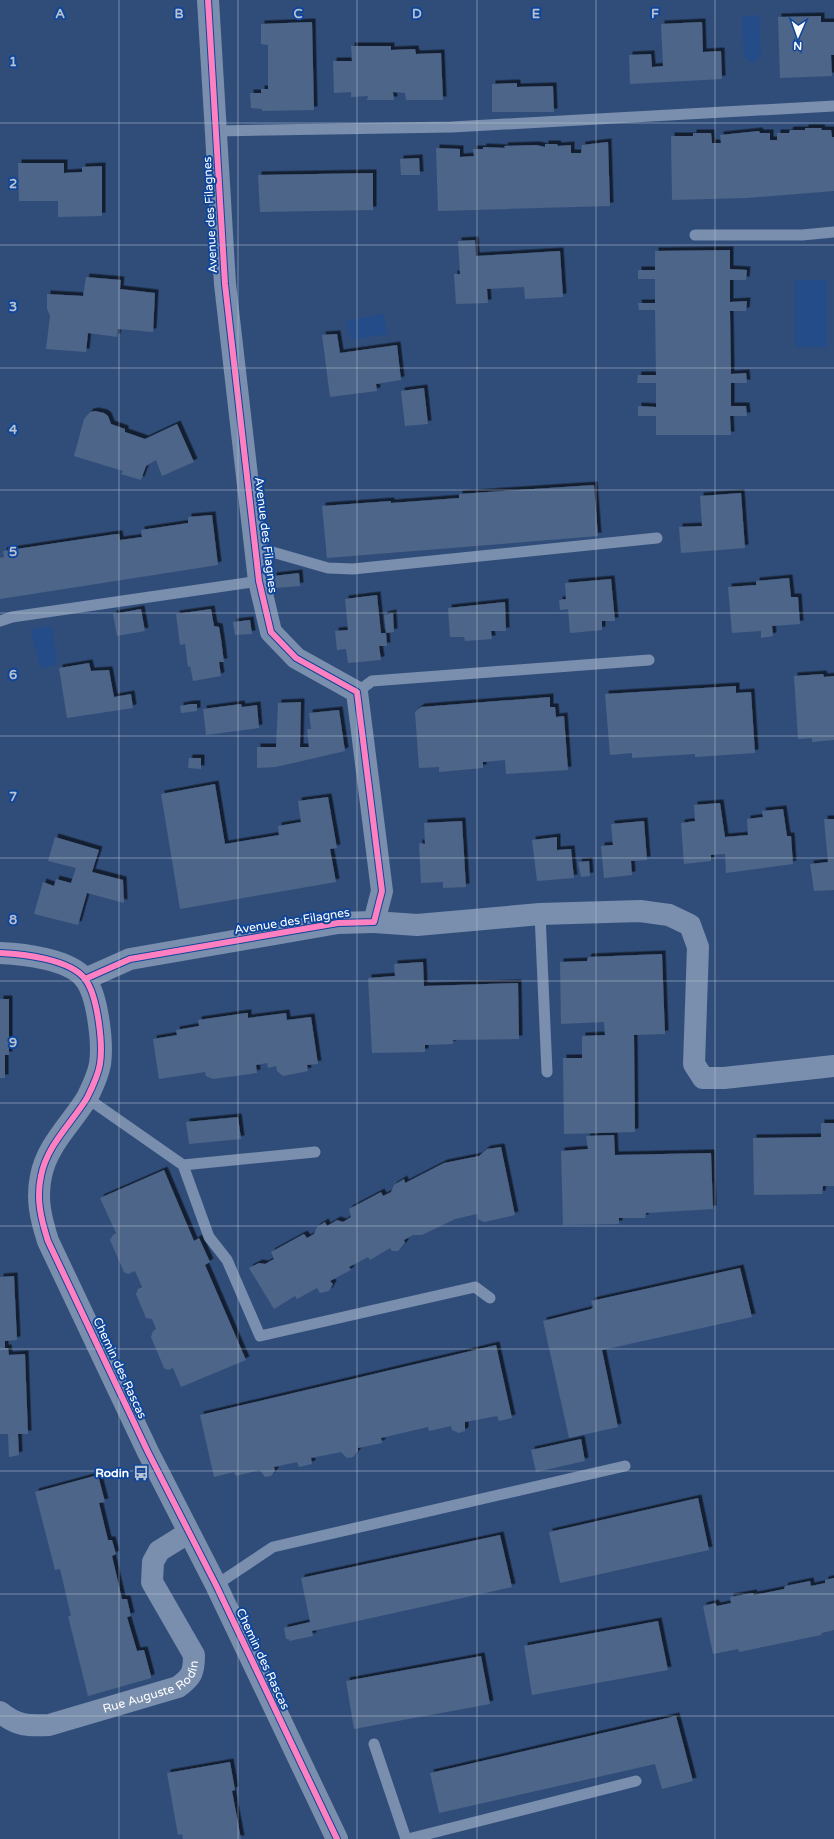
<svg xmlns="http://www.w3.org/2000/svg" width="834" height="1839" font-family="'Varela Round',sans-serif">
  <defs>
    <filter id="shadow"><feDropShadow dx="3.5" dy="-3.5" stdDeviation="0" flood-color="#0009"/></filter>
  </defs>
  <rect width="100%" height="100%" fill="#304d7a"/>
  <g fill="#244c89">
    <path d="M 759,15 L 761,56 L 753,63 L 744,57 L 742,16 Z"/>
    <rect x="795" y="280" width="32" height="67"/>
    <path d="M 383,314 L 388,334 L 351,340 L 346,321 Z"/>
    <path d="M 52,626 L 57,664 L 41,669 L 30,629 Z"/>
  </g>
  <g fill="#4d6588" filter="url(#shadow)">
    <path d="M 821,16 L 821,22 L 834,22 L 834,55 L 831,55 L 832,76 L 780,78 L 778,17 Z"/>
    <path d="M 312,22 L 314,110 L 262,111 L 262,109 L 251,108 L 250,93 L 261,93 L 261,89 L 268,89 L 268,45 L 261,44 L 261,24 Z"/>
    <path d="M 702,22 L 703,52 L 721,51 L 722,79 L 630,84 L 629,55 L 651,54 L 652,67 L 663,66 L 661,24 Z"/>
    <path d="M 351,46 L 391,46 L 391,50 L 415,49 L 416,54 L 441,53 L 443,100 L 406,100 L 405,93 L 393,92 L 394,100 L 367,100 L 368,96 L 351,97 L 351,92 L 334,93 L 333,61 L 352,61 Z"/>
    <path d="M 517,83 L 517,87 L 553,86 L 554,112 L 492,112 L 492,84 Z"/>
    <path d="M 805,128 L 821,128 L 822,130 L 831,130 L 832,137 L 834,137 L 834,191 L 746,198 L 672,200 L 671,136 L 693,136 L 693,133 L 711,133 L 712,143 L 721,143 L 720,135 L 759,131 L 760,133 L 770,133 L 770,140 L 777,140 L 777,133 L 789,133 L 790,130 L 805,130 Z"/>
    <path d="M 608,142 L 610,206 L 438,211 L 436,148 L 460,149 L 460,157 L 474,156 L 473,149 L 483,149 L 483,147 L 505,148 L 504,146 L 536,145 L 545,147 L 545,144 L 557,144 L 558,146 L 571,145 L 571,153 L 581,153 L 582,145 Z"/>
    <path d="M 419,158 L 420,175 L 401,175 L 400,159 Z"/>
    <path d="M 18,163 L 64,163 L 64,173 L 82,172 L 82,167 L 102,166 L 102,216 L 58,217 L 58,201 L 19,201 Z"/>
    <path d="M 373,173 L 373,210 L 260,212 L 258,175 Z"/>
    <path d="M 475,240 L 476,256 L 560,251 L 563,297 L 525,299 L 524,287 L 487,289 L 488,303 L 456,304 L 454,274 L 460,274 L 458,241 Z"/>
    <path d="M 730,250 L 730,269 L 747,270 L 746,280 L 730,280 L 730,302 L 747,301 L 746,311 L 730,311 L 731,374 L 746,373 L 747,383 L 731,383 L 731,406 L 746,406 L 747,416 L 730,416 L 731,435 L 656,435 L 656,416 L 638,416 L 638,406 L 656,407 L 656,383 L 637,383 L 638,375 L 656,375 L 655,310 L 639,310 L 638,303 L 655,303 L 655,279 L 638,279 L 638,270 L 655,270 L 655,251 Z"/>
    <path d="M 86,277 L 121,280 L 120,289 L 155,293 L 153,332 L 118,329 L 117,337 L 88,333 L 86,352 L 46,349 L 50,316 L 47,309 L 47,294 L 83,296 Z"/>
    <path d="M 337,334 L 340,353 L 397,345 L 401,380 L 376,384 L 377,391 L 330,397 L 322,335 Z"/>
    <path d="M 424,388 L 428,424 L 405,426 L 401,391 Z"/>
    <path d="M 95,411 L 104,413 L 108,416 L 111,424 L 125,429 L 125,432 L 145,439 L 177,424 L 194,462 L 162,476 L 156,460 L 146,466 L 141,480 L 121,474 L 123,471 L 74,456 L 84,419 L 90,412 Z"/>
    <path d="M 594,485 L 598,536 L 327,558 L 322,506 L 391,501 L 391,503 L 459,498 L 459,494 Z"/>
    <path d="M 741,493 L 745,548 L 681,553 L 679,527 L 702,526 L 700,496 Z"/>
    <path d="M 212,515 L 218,565 L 0,599 L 0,558 L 4,557 L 3,551 L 116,534 L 119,534 L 120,540 L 142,537 L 141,530 L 188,523 L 188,517 Z"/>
    <path d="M 299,573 L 300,586 L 274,588 L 273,576 Z"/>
    <path d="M 789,578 L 791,597 L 798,597 L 800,624 L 772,626 L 773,636 L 761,638 L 761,631 L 732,633 L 728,587 L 756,585 L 756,581 Z"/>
    <path d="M 611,579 L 615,621 L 602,621 L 602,630 L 570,633 L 568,609 L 560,610 L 559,600 L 566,599 L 565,583 Z"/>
    <path d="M 377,595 L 381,633 L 386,633 L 387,646 L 379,646 L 381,660 L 348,663 L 346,649 L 337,650 L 335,631 L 348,630 L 345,599 Z"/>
    <path d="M 505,602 L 506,631 L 491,631 L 492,639 L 465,641 L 464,637 L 450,637 L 448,608 Z"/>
    <path d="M 141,609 L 145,631 L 117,636 L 113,614 Z"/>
    <path d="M 211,609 L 214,626 L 219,627 L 221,639 L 224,662 L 219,662 L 221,676 L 193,681 L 190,666 L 188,667 L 185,644 L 180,645 L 176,614 Z"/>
    <path d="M 393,613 L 394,632 L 386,633 L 384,615 Z"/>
    <path d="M 250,620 L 252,634 L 235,635 L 233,622 Z"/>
    <path d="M 89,663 L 91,671 L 109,670 L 114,697 L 131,694 L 133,708 L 67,718 L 59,668 Z"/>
    <path d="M 823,674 L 824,677 L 834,676 L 834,740 L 812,742 L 812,738 L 798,739 L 794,676 Z"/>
    <path d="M 736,686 L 736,693 L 751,692 L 755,753 L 695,757 L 695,754 L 632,758 L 632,753 L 610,755 L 605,694 Z"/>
    <path d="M 550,697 L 550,707 L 555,707 L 556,717 L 564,716 L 568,770 L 506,774 L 505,760 L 483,762 L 483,768 L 439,772 L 439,767 L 419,768 L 415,712 L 421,707 Z"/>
    <path d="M 301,702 L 300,747 L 309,747 L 307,729 L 311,729 L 309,713 L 339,710 L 345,751 L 276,767 L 257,768 L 257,747 L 276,747 L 278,703 Z"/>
    <path d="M 191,704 L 197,704 L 197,711 L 181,713 L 180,706 Z"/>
    <path d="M 241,704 L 242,707 L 257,705 L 259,728 L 206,735 L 203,709 Z"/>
    <path d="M 189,758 L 201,758 L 201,769 L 188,768 Z"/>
    <path d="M 215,784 L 225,844 L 279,835 L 278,826 L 301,822 L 298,801 L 328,797 L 337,848 L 330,849 L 336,882 L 180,909 L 161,794 Z"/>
    <path d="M 720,803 L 725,837 L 748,835 L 747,819 L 763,817 L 762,811 L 783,809 L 787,836 L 791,836 L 793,864 L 726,873 L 725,854 L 711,855 L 711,861 L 684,864 L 681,823 L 695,821 L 694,805 Z"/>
    <path d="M 824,819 L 834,819 L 834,890 L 814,891 L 810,864 L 828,862 Z"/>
    <path d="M 462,821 L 466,887 L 443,888 L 443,882 L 421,883 L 419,843 L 425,844 L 424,823 Z"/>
    <path d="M 644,821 L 647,860 L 631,861 L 632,875 L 604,878 L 601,846 L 613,845 L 611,824 Z"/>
    <path d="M 55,837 L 99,850 L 92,872 L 123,880 L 124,903 L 87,893 L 78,925 L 34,914 L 43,882 L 54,886 L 56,879 L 71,883 L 76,868 L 48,861 Z"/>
    <path d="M 557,837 L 557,850 L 571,849 L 574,878 L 537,881 L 532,840 Z"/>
    <path d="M 589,861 L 590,876 L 581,877 L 578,862 Z"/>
    <path d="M 662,954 L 665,1034 L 634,1035 L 635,1132 L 564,1134 L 563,1058 L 582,1058 L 582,1036 L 605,1035 L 604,1022 L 561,1024 L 560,962 L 587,961 L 588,957 Z"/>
    <path d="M 423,962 L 424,986 L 518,983 L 519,1039 L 453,1040 L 453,1044 L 425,1045 L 425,1052 L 372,1053 L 368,978 L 395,976 L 394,964 Z"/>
    <path d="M 0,999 L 9,999 L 9,1055 L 5,1055 L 5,1078 L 0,1078 Z"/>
    <path d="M 246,1013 L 248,1013 L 248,1018 L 286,1013 L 287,1020 L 311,1017 L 318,1064 L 307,1065 L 308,1071 L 283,1076 L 277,1071 L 276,1066 L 268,1068 L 267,1063 L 256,1065 L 257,1073 L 213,1079 L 206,1076 L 205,1072 L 159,1079 L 153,1039 L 177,1035 L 176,1030 L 199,1026 L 198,1020 Z"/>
    <path d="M 238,1117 L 241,1139 L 189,1144 L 186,1122 Z"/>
    <path d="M 821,1123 L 834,1123 L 834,1186 L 823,1186 L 822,1194 L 754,1195 L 753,1138 L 821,1137 Z"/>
    <path d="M 614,1135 L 615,1155 L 711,1153 L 713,1209 L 646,1213 L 645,1218 L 619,1218 L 619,1224 L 563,1225 L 561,1151 L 588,1149 L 586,1136 Z"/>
    <path d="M 501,1147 L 515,1215 L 484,1222 L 478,1219 L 477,1214 L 455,1219 L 422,1235 L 413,1235 L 404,1240 L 405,1243 L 398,1251 L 392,1251 L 390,1248 L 370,1260 L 368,1257 L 349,1267 L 351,1270 L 330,1281 L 333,1284 L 329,1291 L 320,1293 L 317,1288 L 297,1299 L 295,1296 L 274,1309 L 249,1268 L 259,1263 L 265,1264 L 274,1259 L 271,1252 L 302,1235 L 304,1234 L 307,1238 L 314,1234 L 317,1227 L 325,1222 L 327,1226 L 337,1220 L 343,1222 L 351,1217 L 349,1209 L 381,1192 L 383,1196 L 391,1192 L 394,1185 L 404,1179 L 405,1183 L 444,1163 L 479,1156 L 487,1149 Z"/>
    <path d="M 164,1170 L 194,1241 L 199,1238 L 210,1262 L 205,1265 L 246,1360 L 181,1387 L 173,1368 L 168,1370 L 164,1368 L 151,1337 L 153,1331 L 156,1329 L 152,1319 L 146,1318 L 136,1294 L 138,1289 L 142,1287 L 135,1271 L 128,1274 L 124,1272 L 110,1240 L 113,1235 L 116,1233 L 100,1198 Z"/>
    <path d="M 740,1268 L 752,1317 L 602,1350 L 618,1427 L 569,1438 L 543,1321 L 591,1309 L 593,1307 L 591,1301 Z"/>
    <path d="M 14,1276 L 17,1340 L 5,1341 L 5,1348 L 8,1348 L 9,1355 L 25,1354 L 28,1434 L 18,1434 L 19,1455 L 9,1457 L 8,1434 L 0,1434 L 0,1277 Z"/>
    <path d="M 496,1345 L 512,1418 L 499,1421 L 497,1416 L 465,1422 L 465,1431 L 459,1433 L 452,1430 L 451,1426 L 429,1431 L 428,1427 L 381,1438 L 382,1443 L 358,1448 L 358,1451 L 353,1457 L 347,1458 L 341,1452 L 311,1458 L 312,1464 L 299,1467 L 297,1462 L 274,1467 L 275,1471 L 271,1476 L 265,1477 L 260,1470 L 236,1476 L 234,1472 L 214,1477 L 200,1415 Z"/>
    <path d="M 581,1439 L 585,1461 L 536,1472 L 531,1450 Z"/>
    <path d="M 98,1475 L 105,1502 L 99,1503 L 108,1540 L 112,1540 L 116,1554 L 112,1556 L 122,1599 L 127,1599 L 131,1616 L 127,1617 L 137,1651 L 144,1650 L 151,1676 L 151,1678 L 88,1696 L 68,1616 L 71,1616 L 60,1569 L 55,1570 L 35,1492 Z"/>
    <path d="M 698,1498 L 709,1550 L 560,1583 L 549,1532 Z"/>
    <path d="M 500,1535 L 512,1587 L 312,1631 L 313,1636 L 289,1641 L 289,1639 L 286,1639 L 284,1628 L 310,1622 L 301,1578 Z"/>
    <path d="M 834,1578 L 834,1630 L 822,1633 L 821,1635 L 739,1652 L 738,1649 L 713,1654 L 703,1606 L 715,1603 L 717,1606 L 731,1603 L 730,1597 L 753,1593 L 754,1595 L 784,1589 L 785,1586 L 810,1581 L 811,1586 L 825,1583 L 825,1580 Z"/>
    <path d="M 658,1621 L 668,1670 L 532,1695 L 524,1646 Z"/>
    <path d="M 481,1656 L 490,1704 L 354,1729 L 346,1681 Z"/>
    <path d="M 676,1716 L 693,1781 L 662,1789 L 655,1764 L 439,1813 L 430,1773 Z"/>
    <path d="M 230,1762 L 235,1790 L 232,1791 L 241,1839 L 183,1839 L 182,1834 L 178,1835 L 167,1773 Z"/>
  </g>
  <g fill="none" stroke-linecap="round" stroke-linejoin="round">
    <g stroke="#7a8ead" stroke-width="11">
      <path d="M 216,131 L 452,127 L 834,106"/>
      <path d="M 695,235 L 802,235 L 834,232"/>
      <path d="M 255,547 L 328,568 L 353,569 L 657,538"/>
      <path d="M 0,621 L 12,617 L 259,581"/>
      <path d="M 357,692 L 372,681 L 649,660"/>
      <path d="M 540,914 L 547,1072"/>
      <path d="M 87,1098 L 183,1165 L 209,1237 L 227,1260 L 260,1336 L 475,1287 L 490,1298"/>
      <path d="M 183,1165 L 315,1152"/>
      <path d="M 216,1585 L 273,1547 L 625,1466"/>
      <path d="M 374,1744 L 406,1839"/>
      <path d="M 408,1839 L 636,1781"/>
    </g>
    <g stroke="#7a8ead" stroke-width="22">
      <path d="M 374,922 L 417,925 L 540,914 L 640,911 L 669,915 L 690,925 L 698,947 L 694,1064 L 703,1078 L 724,1078 L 834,1066"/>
      <path d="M 0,953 C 23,954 70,959 85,979 C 98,996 103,1044 100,1064 C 98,1076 92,1088 87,1098 C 71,1124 47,1145 41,1176 C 36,1199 41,1219 48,1241 L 148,1452 L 216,1585 L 337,1839"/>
      <path d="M 85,979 L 130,959 L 338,923 L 374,922 L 382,891 L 357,692 L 296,658 L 271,632 L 259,581 L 225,284 L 208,0"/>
      <path id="s1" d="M 0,1712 C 17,1726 28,1726 49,1725 L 178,1687 C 192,1677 194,1672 194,1655 L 152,1582 L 153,1562 L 159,1551 L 188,1533"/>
    </g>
    <defs>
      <g id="cycleway">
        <path d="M 0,953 C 23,954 70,959 85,979 C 98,996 103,1044 100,1064 C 98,1076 92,1088 87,1098 C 71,1124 47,1145 41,1176 C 36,1199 41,1219 48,1241 L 148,1452 L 216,1585 L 337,1839"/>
        <path d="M 85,979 L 130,959 L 338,923 L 374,922 L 382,891 L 357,692 L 296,658 L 271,632 L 259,581 L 225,284 L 208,0"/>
      </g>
    </defs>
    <use href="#cycleway" stroke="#10469a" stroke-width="8"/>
    <use href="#cycleway" stroke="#ff80c0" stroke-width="6"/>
  </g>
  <path fill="none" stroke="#b7c1d0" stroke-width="1" stroke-opacity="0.55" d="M 119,0 L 119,1839M 238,0 L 238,1839M 357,0 L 357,1839M 477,0 L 477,1839M 596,0 L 596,1839M 715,0 L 715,1839M 0,123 L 834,123M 0,245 L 834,245M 0,368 L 834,368M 0,490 L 834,490M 0,613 L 834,613M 0,736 L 834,736M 0,858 L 834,858M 0,981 L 834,981M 0,1103 L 834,1103M 0,1226 L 834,1226M 0,1349 L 834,1349M 0,1471 L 834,1471M 0,1594 L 834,1594M 0,1716 L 834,1716"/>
  <defs>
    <symbol id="bus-bare" viewBox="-9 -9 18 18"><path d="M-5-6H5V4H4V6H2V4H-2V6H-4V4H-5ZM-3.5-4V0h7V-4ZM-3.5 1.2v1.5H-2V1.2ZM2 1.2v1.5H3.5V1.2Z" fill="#b7c1d0" stroke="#10469a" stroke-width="2.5" paint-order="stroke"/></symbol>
  </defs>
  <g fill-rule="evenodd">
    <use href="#bus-bare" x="130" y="1462" width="22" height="22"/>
  </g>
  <g text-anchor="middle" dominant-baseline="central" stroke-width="4" stroke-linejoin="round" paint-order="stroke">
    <g font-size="12" fill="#fff" stroke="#10469a">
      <text transform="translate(210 215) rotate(-93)">Avenue des Filagnes</text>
      <text transform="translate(266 535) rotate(83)">Avenue des Filagnes</text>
      <text transform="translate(292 921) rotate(-9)">Avenue des Filagnes</text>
      <text transform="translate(120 1368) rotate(65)">Chemin des Rascas</text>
      <text transform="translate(263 1659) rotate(65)">Chemin des Rascas</text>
      <text stroke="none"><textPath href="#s1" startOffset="164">Rue Auguste Rodin</textPath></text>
    </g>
    <g font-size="12" font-weight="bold" fill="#fff" stroke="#10469a" text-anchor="end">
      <text x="129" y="1473">Rodin</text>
    </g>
  </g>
  <g font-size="13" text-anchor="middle" font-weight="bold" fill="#b7c1d0" stroke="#10469a" stroke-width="4" stroke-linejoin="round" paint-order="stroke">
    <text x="60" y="18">A</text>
    <text x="179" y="18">B</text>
    <text x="298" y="18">C</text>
    <text x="417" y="18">D</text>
    <text x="536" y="18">E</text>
    <text x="655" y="18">F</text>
    <text x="13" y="66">1</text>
    <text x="13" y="188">2</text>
    <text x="13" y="311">3</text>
    <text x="13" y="434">4</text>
    <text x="13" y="556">5</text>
    <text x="13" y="679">6</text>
    <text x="13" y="801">7</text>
    <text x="13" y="924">8</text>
    <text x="13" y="1047">9</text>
  </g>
  <g transform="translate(798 36) rotate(182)" stroke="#10469a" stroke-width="3" paint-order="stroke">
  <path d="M0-3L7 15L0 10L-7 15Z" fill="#ffffff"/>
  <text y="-6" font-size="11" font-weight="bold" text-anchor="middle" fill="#ffffff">N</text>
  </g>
</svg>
